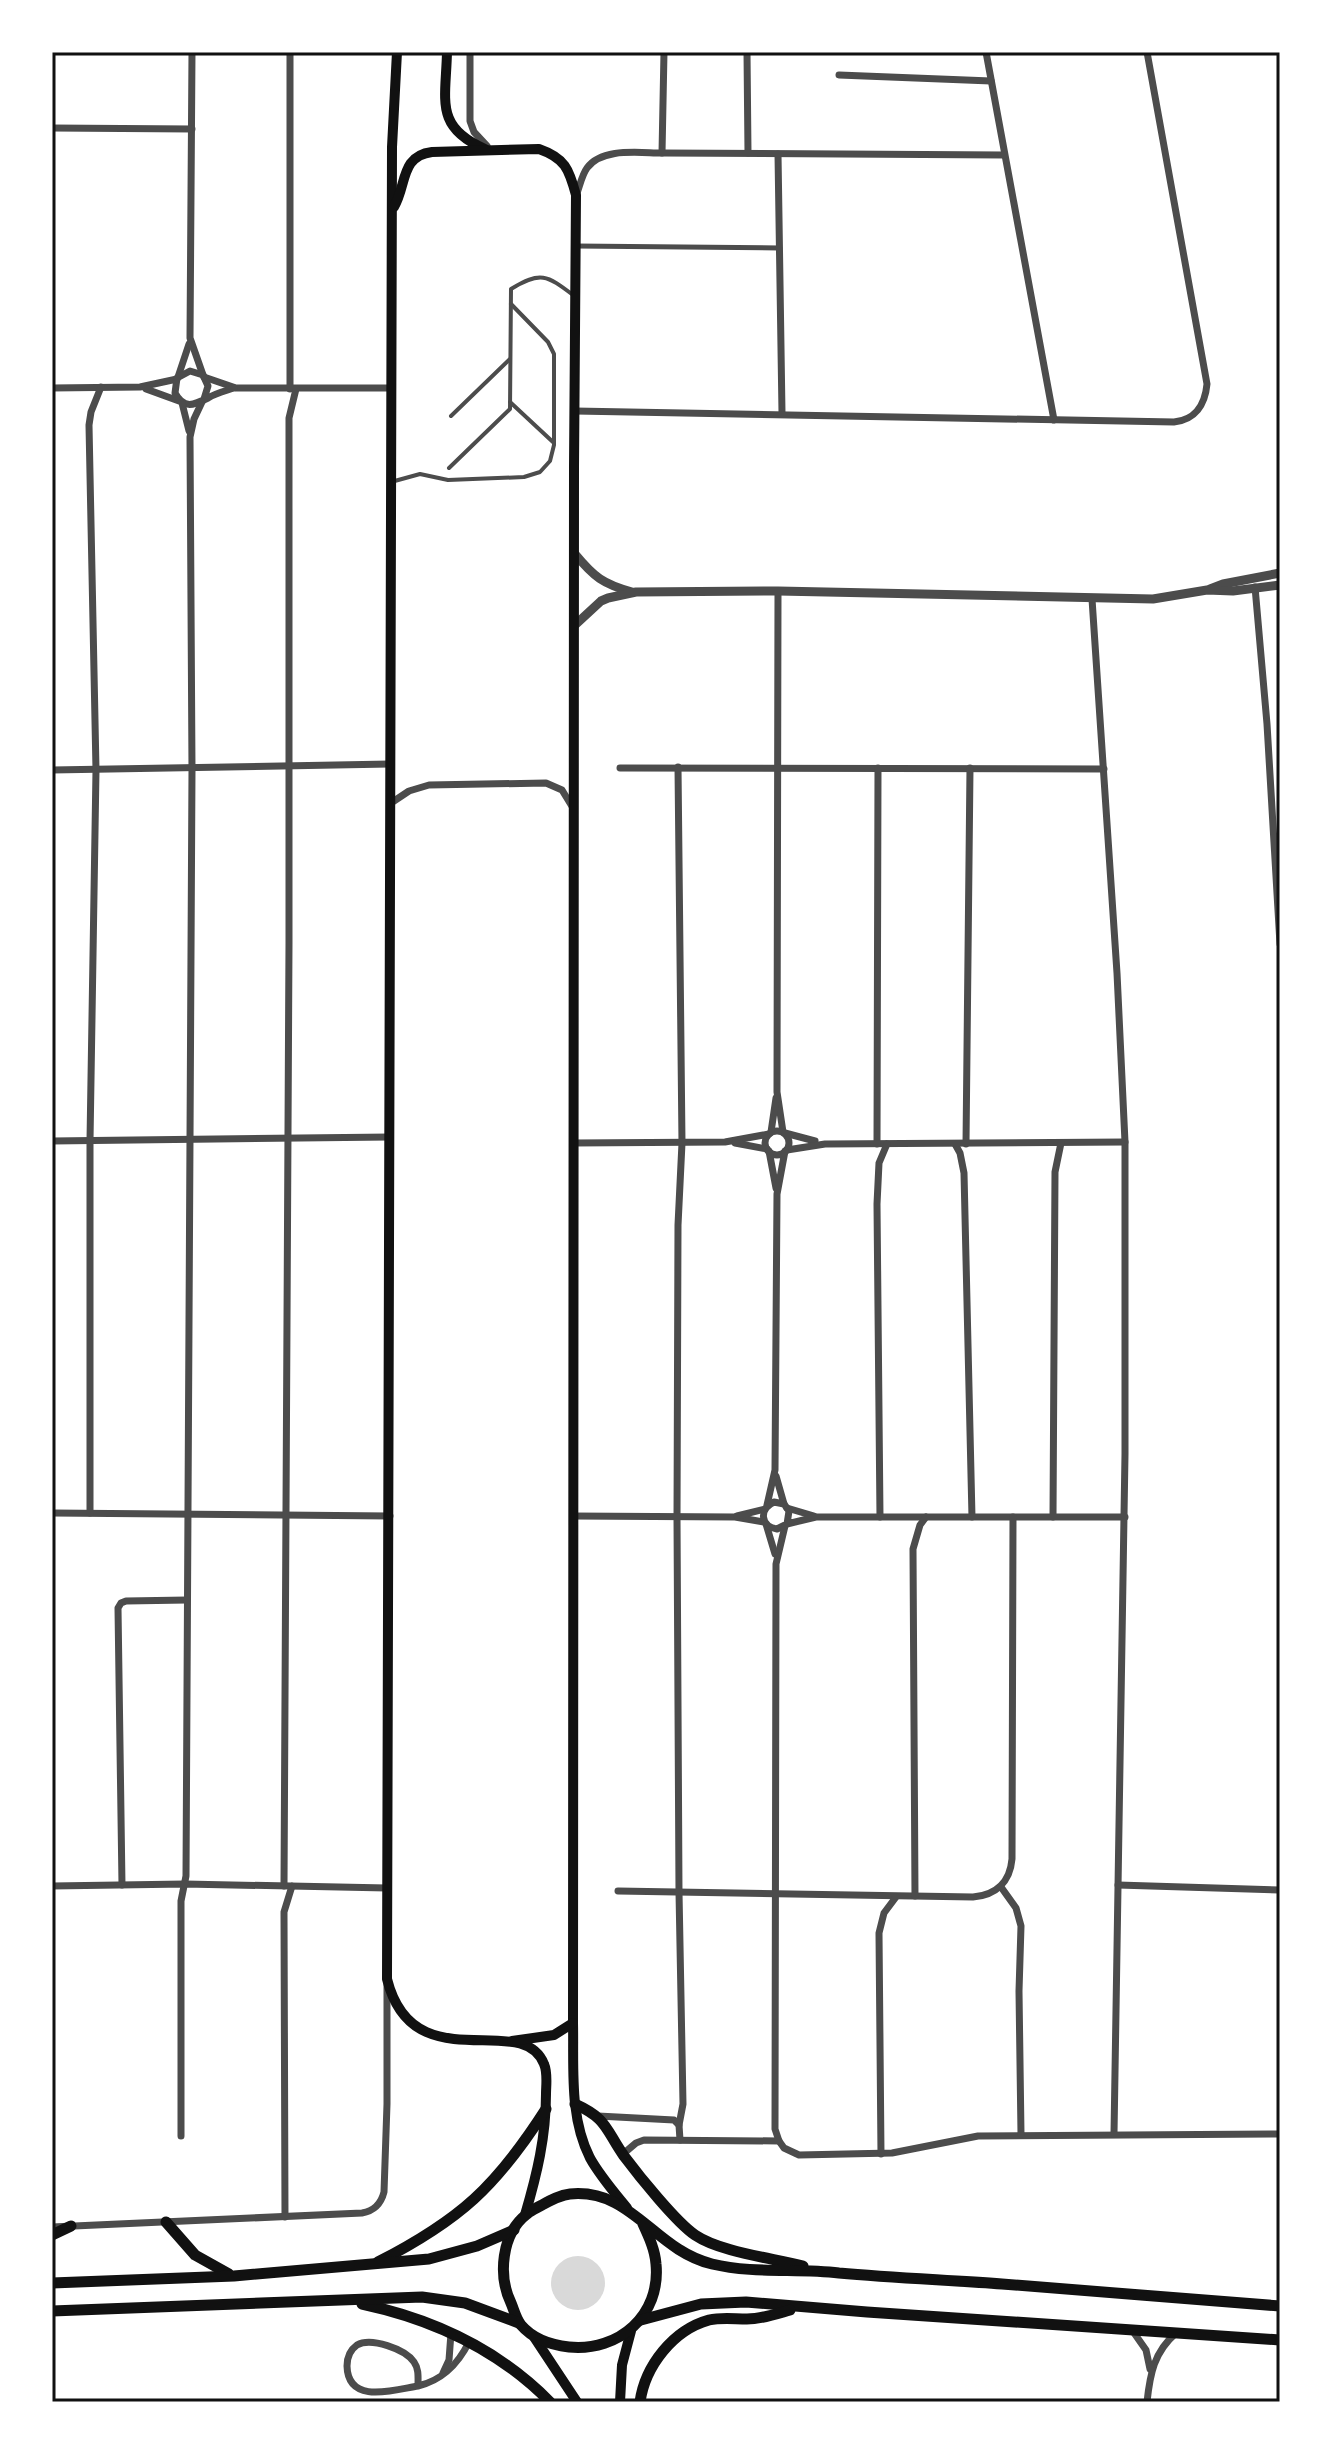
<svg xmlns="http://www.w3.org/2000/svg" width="1332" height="2454" font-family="Cabin,sans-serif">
  <rect width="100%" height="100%" fill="#fff"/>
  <circle fill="#d9d9d9" cx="578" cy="2283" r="27"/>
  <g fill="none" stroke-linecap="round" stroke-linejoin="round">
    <g stroke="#4c4c4c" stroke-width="4">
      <path d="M 510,402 L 554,443"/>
      <path d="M 451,416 L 510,359"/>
      <path d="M 449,468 L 510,409 L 511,289 C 540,271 547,275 573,295"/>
      <path d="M 391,482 L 420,474 L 448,480 L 524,477 L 540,472 L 550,461 L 554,445 L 554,354 L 548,342 L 511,304"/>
    </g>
    <path stroke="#4c4c4c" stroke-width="5" d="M 576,246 L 780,248"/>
    <g stroke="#4c4c4c" stroke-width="7">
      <path d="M 192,52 L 190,338 L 203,375"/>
      <path d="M 470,52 L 470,121 L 474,132 L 487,146"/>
      <path d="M 747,52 L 748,153"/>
      <path d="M 986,52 L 1054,420"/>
      <path d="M 839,75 L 991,81"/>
      <path d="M 52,128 L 192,129"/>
      <path d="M 662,153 L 664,52"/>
      <path d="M 778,154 L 782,413"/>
      <path d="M 577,193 C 580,185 582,175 587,168 C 602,147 640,153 662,153 L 1004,155"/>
      <path d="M 178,377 L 189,344"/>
      <path d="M 204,377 L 236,388 L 392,388"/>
      <path d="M 52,388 L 140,387 L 177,379"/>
      <path d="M 146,389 L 179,401"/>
      <path d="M 290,389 L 290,52"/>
      <path d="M 204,399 L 208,386 L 203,375 L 190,371 L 177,378 L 175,393 C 184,410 194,405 208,398 C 216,393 225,391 234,388"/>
      <path d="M 182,403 L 189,431"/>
      <path d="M 575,411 L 1174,422 C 1195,420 1205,405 1207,384 L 1147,52"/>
      <path d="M 1255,587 L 1267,724 L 1280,944"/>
      <path d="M 778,591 L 777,1092 L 783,1132"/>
      <path d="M 1092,599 L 1117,973 L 1125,1142 L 1125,1454 L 1114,2134"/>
      <path d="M 678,767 L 682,1143 L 678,1225 L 677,1517 L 679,1892 L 683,2104 L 679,2125"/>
      <path d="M 620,768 L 1104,769"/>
      <path d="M 52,770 L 390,764"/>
      <path d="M 391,803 L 409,791 L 429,785 L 546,783 L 562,790 L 573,808"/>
      <circle cx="777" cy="1143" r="12"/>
      <path d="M 771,1132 L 776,1098"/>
      <path d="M 785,1133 L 815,1141"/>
      <path d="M 52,1141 L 390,1137"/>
      <path d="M 574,1143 L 725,1142 L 769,1134"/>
      <path d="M 735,1143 L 767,1149"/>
      <path d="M 877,1144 L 878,768"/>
      <path d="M 955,1144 L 960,1153 L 964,1173 L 972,1517"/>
      <path d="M 966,1144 L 970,768"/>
      <path d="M 787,1150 L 825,1144 L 1125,1142"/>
      <path d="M 769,1151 L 776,1188"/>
      <path d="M 776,1476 L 784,1504"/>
      <path d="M 767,1505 L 775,1470 L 777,1194 L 785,1151"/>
      <path d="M 787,1508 L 814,1516"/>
      <path d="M 52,1513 L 390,1516"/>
      <path d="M 90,1513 L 90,1141 L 96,770 L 89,425 L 91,412 L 101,387"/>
      <path d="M 573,1516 L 735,1517 L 764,1522"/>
      <path d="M 737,1516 L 765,1509"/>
      <path d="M 880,1517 L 877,1204 L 879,1163 L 887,1144"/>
      <path d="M 1053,1517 L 1055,1172 L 1061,1143"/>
      <path d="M 766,1524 L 775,1554"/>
      <path d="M 787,1524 L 789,1511 L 784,1504 L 774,1502 C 759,1509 760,1526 777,1529 L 787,1524 L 816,1517 L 1125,1517"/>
      <path d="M 785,1526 L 776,1564 L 775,2129 L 779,2141 L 784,2148 L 799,2155 L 892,2153 L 978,2136 L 1280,2134"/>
      <path d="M 122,1885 L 118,1608 L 121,1603 L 126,1601 L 187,1600"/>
      <path d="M 1118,1885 L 1280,1890"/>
      <path d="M 52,1886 L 185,1884 L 387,1888"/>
      <path d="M 284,1886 L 289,943 L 289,418 L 296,389"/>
      <path d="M 1001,1887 L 1016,1908 L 1021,1926 L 1019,1991 L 1021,2134"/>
      <path d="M 618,1891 L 973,1897 C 996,1895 1010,1882 1012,1859 L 1013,1517"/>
      <path d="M 915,1896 L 913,1549 L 920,1525 L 926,1517"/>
      <path d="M 598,2116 L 674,2120 L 679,2125 L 680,2140"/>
      <path d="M 181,2136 L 181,1901 L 186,1876 L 192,769 L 190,437 L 194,419 L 202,402"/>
      <path d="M 623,2154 L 636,2143 L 644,2140 L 779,2141"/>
      <path d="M 881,2154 L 879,1933 L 884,1913 L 896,1897"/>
      <path d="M 285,2217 L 284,1912 L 292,1886"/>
      <path d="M 52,2227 L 362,2213 C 374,2211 381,2204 384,2192 L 387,2104 L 387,1982"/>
      <path d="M 1132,2330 L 1146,2350 L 1150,2369"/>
      <path d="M 443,2373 L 449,2360 L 451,2333"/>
      <path d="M 418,2386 C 418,2377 419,2369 414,2362 C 405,2349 371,2337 357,2345 C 350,2350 347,2358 347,2366 C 348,2405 394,2390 418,2386 C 443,2380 458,2364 469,2342"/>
      <path d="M 1147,2402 C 1150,2374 1154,2352 1176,2333"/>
    </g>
    <g stroke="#4c4c4c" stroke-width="9">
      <path d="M 575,554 C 594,577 603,584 632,592"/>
      <path d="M 1210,589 L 1223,584 L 1280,573"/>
      <path d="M 575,625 L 601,601 L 608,598 L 636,592 L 778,591 L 1153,599 L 1207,590 L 1233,591 L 1280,585"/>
    </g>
    <g stroke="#111" stroke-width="10">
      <path d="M 397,52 L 392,147 L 387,1979 C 413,2083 522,2009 544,2064 C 548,2073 546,2085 546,2094 C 546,2137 537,2174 525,2215"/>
      <path d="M 447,52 C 446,100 434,127 485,149"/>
      <path d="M 394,207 C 407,185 400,156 432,152 L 539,149 C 565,158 569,169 576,195 L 574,468 L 573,2023 C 574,2067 569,2117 590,2158 C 600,2176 614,2192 627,2208"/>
      <path d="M 512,2041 L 554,2035 L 573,2023"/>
      <path d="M 534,2337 L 577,2402"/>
      <path d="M 620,2402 L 622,2365 L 631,2331"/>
    </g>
    <g stroke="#111" stroke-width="11">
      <path d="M 575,2104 C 608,2119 605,2129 624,2156 C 639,2176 676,2222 695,2235 C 720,2252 772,2258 803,2266"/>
      <path d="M 166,2222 L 195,2255 L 229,2274"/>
      <path d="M 643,2224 C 649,2237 655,2250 656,2264 C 661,2315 619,2352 569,2347 C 551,2345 533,2339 521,2325 C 516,2319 514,2310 511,2303 C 498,2276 501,2234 527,2214 C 531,2210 537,2208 542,2205 C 551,2200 560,2195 570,2194 C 632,2188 654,2250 712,2264 C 754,2274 797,2268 839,2273 C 894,2278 948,2280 1002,2284 C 1095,2291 1187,2299 1280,2306"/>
      <path d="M 52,2235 L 71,2226"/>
      <path d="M 378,2262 C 460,2220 496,2187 546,2109"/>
      <path d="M 52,2283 L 234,2276 L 429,2259 L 477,2246 L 514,2230"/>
      <path d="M 362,2304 C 432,2319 499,2350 550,2402"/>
      <path d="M 52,2311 L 422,2297 L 465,2303 L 519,2323"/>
      <path d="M 641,2320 L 701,2304 L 746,2302 L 867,2312 L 1280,2340"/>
      <path d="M 640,2402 C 645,2366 673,2330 709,2320 C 722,2317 734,2319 747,2319 C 762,2319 776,2314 790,2310"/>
    </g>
  </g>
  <rect width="1332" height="2454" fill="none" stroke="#ffffff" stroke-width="108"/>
  <rect x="54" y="54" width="1224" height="2346" fill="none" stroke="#111" stroke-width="3"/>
</svg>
